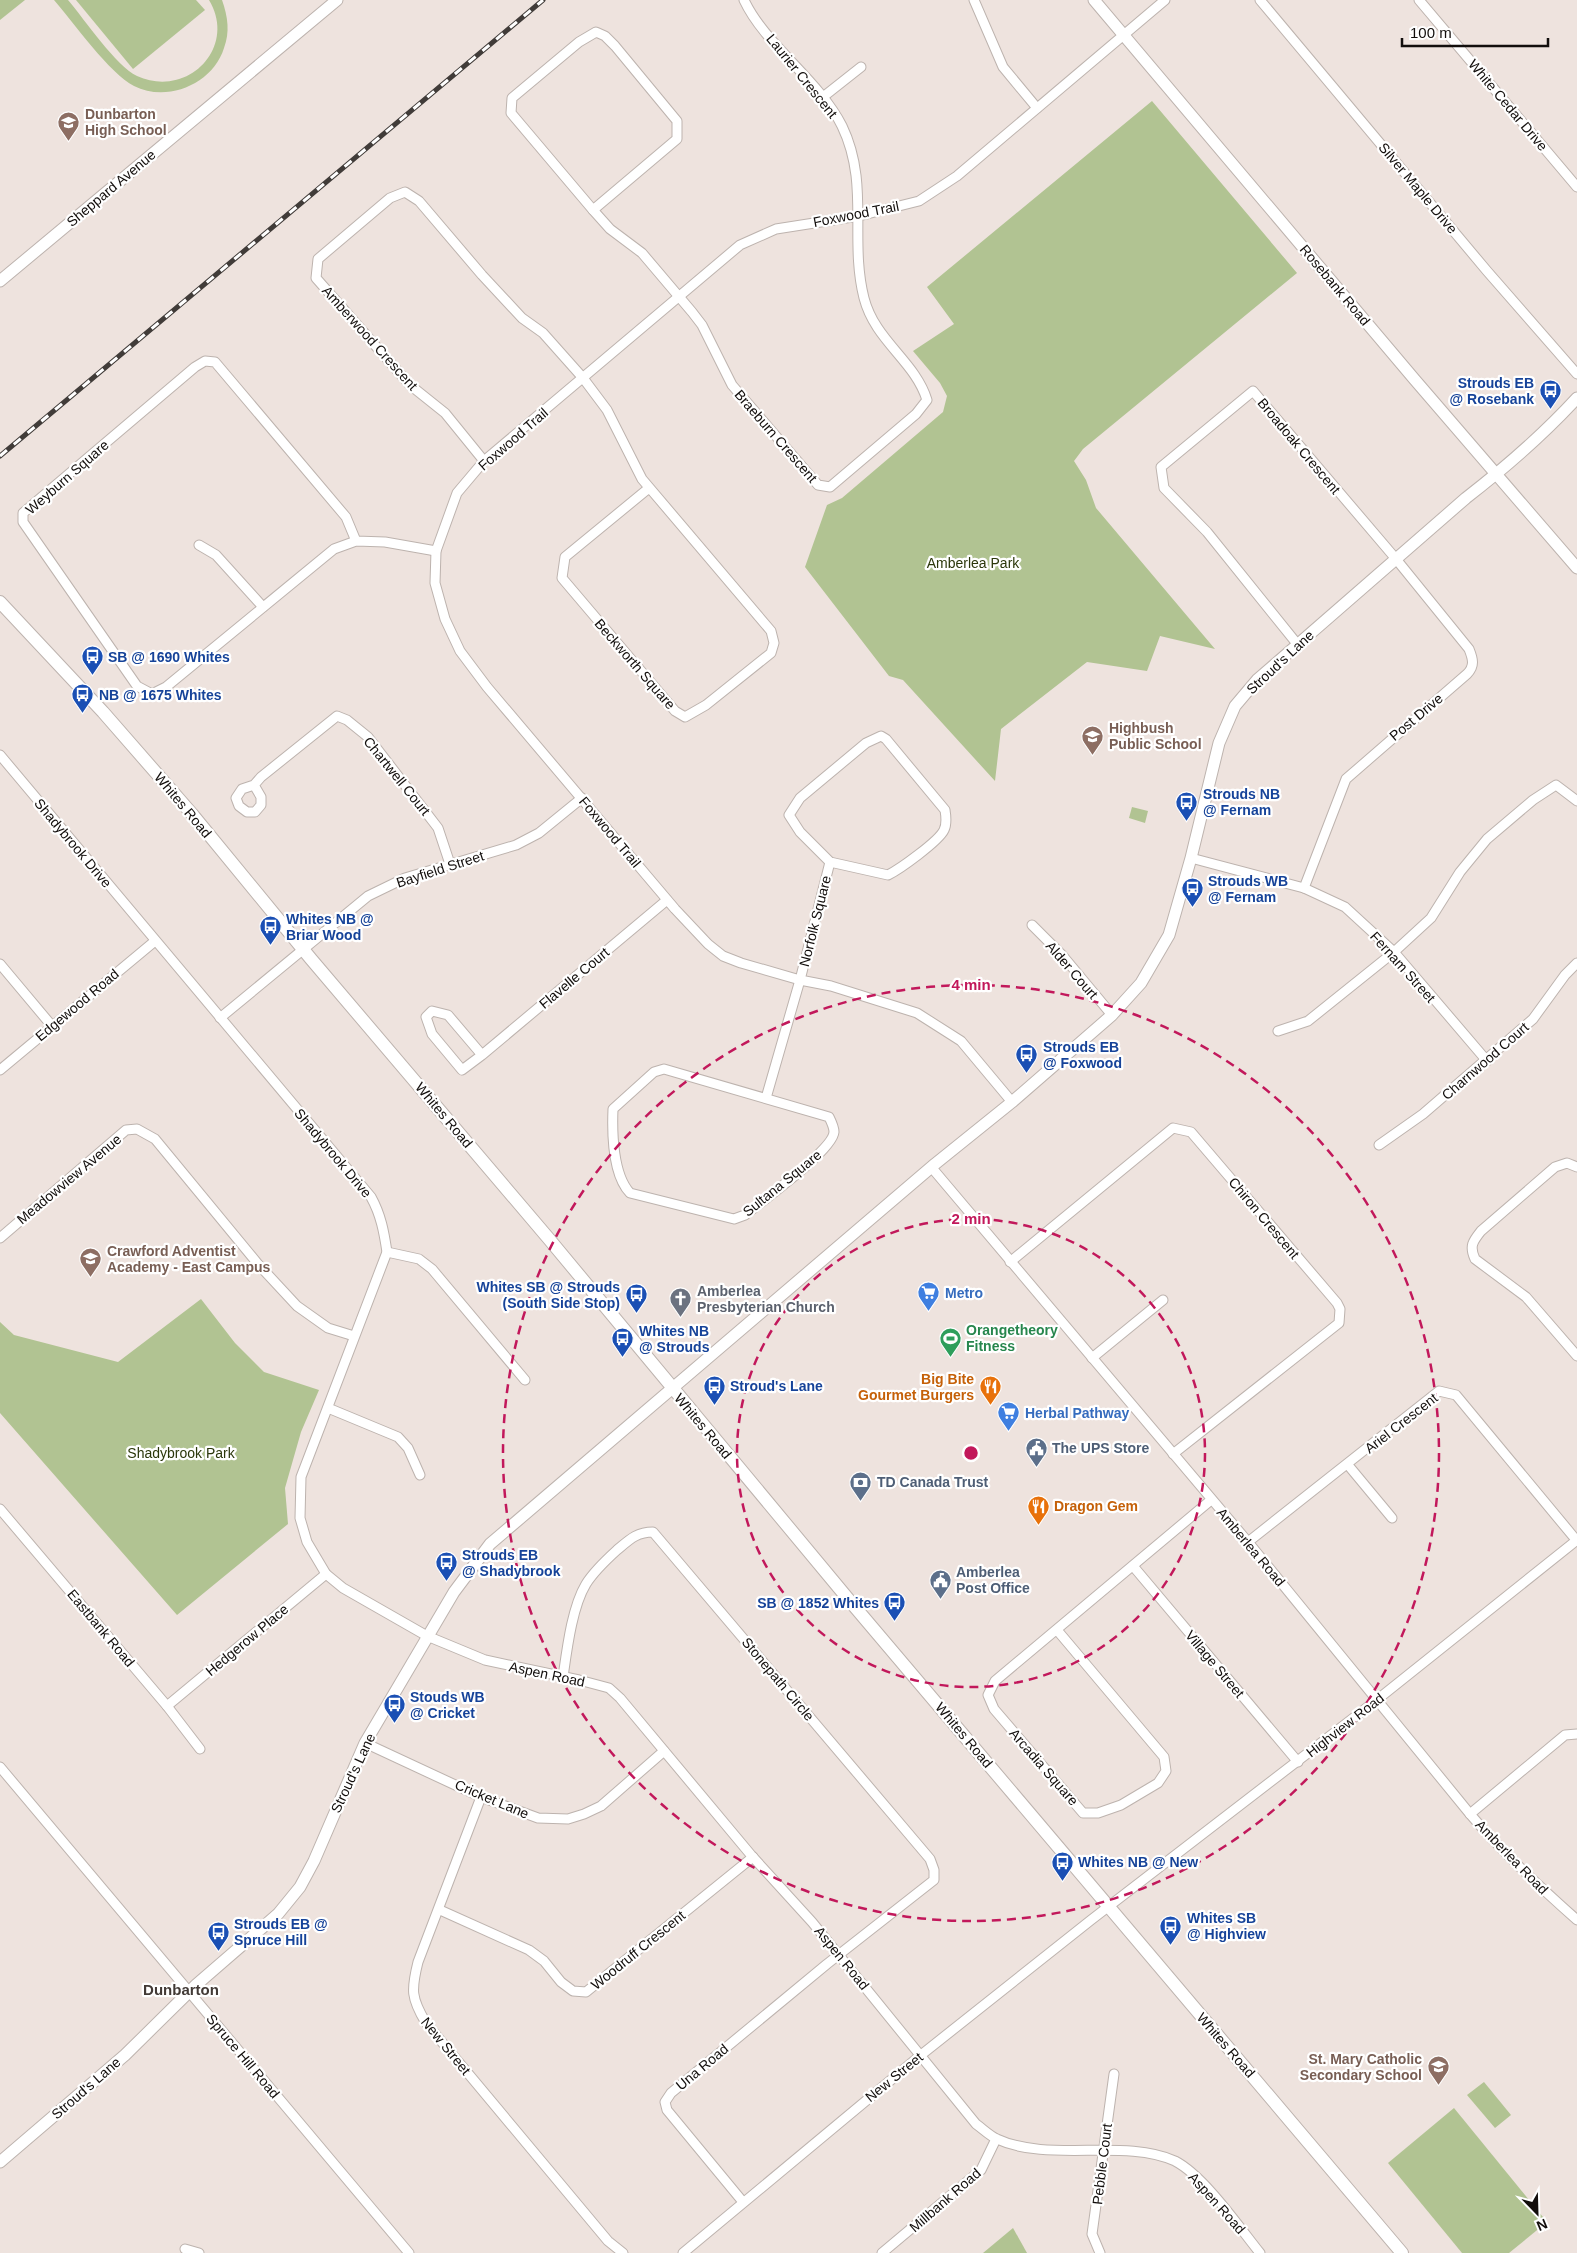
<svg xmlns="http://www.w3.org/2000/svg" width="1577" height="2253" font-family="Helvetica,sans-serif">
  <rect width="100%" height="100%" fill="#eee3de"/>
  <g fill="#b1c392">
    <path d="M 0,0 L 25,0 L 0,20 Z"/>
    <path d="M 54,0 L 68,0 C 85,20 116,66 137,76 C 187,99 238,48 209,0 L 222,0 C 228,17 230,32 224,48 C 213,84 167,103 134,86 C 110,74 73,22 54,0 Z"/>
    <path d="M 76,0 L 196,0 L 205,10 L 133,69 Z"/>
    <path d="M 1152,101 L 1297,273 L 1083,449 L 1074,461 L 1086,480 L 1096,508 L 1215,649 L 1160,636 L 1147,671 L 1087,662 L 1001,729 L 995,781 L 903,680 L 889,676 L 805,567 L 827,505 L 842,498 L 943,412 L 947,396 L 940,383 L 913,351 L 954,324 L 927,287 Z"/>
    <path d="M 1132,807 L 1148,811 L 1145,823 L 1129,818 Z"/>
    <path d="M 201,1299 L 235,1343 L 264,1372 L 319,1390 L 301,1432 L 285,1488 L 288,1524 L 177,1615 L 0,1413 L 0,1322 L 14,1335 L 118,1362 Z"/>
    <path d="M 1484,2082 L 1511,2115 L 1495,2128 L 1467,2095 Z"/>
    <path d="M 1454,2108 L 1547,2222 L 1509,2253 L 1462,2253 L 1388,2163 Z"/>
    <path d="M 1013,2228 L 1027,2253 L 983,2253 Z"/>
  </g>
  <g fill="none" stroke-linecap="round" stroke-linejoin="round">
    <defs>
      <g id="minor">
        <path d="M 974,0 L 1003,67 L 1037,108"/>
        <path d="M 1260,0 L 1487,271 L 1577,374"/>
        <path d="M 1419,0 L 1577,187"/>
        <path d="M 596,32 L 605,36 L 615,46 L 677,121 L 677,139 L 593,210 L 511,113 L 512,98 L 579,42 Z"/>
        <path d="M 823,97 L 861,67"/>
        <path d="M 593,210 L 610,229 L 642,253 L 692,312 L 702,325 L 732,385 L 818,485 L 830,487 L 916,414 L 927,400 C 915,361 875,341 864,298 C 849,239 870,184 842,126 C 819,80 765,45 744,0"/>
        <path d="M 484,461 L 445,413 L 410,385 L 316,278 L 318,259 L 390,198 L 405,192 L 419,201 L 482,275 L 522,318 L 543,333 L 583,378 L 607,410 L 642,479 L 771,631 L 774,643 L 771,653 L 706,705 L 685,717 L 675,711 L 562,578 L 565,557 L 649,488"/>
        <path d="M 356,541 L 346,517 L 215,362 L 205,361 L 195,367 L 23,513 L 23,522 L 137,686 L 152,694 L 166,687 L 334,549 L 356,541 L 385,542 L 436,551"/>
        <path d="M 199,545 L 216,555 L 263,607"/>
        <path d="M 1298,645 L 1207,532 L 1164,488 L 1161,467 L 1253,391 L 1396,559 L 1469,649 C 1473,659 1475,666 1467,674 L 1346,779 L 1304,888"/>
        <path d="M 881,736 L 886,739 L 945,810 C 946,816 947,824 944,830 C 939,841 900,869 888,875 L 830,862 L 800,832 L 789,815 L 800,798 L 866,743 Z"/>
        <path d="M 0,755 L 371,1197 C 381,1215 384,1232 387,1252 L 301,1477 L 300,1518 L 307,1542 L 326,1574 L 343,1588 L 427,1636 L 485,1660 L 579,1680 L 609,1688 L 620,1698 L 751,1855 L 812,1922 L 976,2124 C 983,2129 990,2136 997,2139 C 1049,2163 1124,2138 1175,2161 C 1204,2176 1239,2227 1260,2253"/>
        <path d="M 254,785 L 261,797 L 261,805 L 255,812 L 247,812 L 239,806 L 236,798 L 242,789 L 254,785 L 261,777 L 337,716 L 347,720 L 368,737 L 438,828 L 450,864"/>
        <path d="M 1191,858 L 1304,888 L 1345,907 L 1394,952 L 1487,1061"/>
        <path d="M 1032,925 L 1062,955 L 1112,1015"/>
        <path d="M 0,964 L 52,1026"/>
        <path d="M 220,1018 L 368,896 L 405,878 L 516,845 L 539,833 L 582,798"/>
        <path d="M 1278,1031 L 1308,1021 L 1394,952 L 1431,918 L 1460,872 L 1487,839 L 1533,800 L 1556,785 L 1577,801"/>
        <path d="M 482,1055 L 448,1015 L 432,1011 L 426,1017 L 432,1034 L 462,1070 L 482,1055 L 667,900"/>
        <path d="M 664,1069 L 829,1117 C 831,1121 834,1127 834,1132 C 833,1150 762,1201 745,1215 L 734,1219 L 630,1193 C 613,1175 612,1133 613,1109 L 654,1072 Z"/>
        <path d="M 0,1070 L 155,941"/>
        <path d="M 766,1098 L 800,980 L 830,862"/>
        <path d="M 1012,1102 L 961,1041 L 917,1013 L 831,986 L 800,980 L 741,963 L 723,956 L 708,944 L 675,909 L 487,687 L 460,651 L 445,619 L 435,583 L 436,551 L 457,493 L 484,461 L 740,245 L 776,229 L 859,216 L 919,201 L 957,176 L 1165,0"/>
        <path d="M 1379,1145 L 1423,1114 L 1533,1019 L 1565,975 L 1577,963"/>
        <path d="M 1577,1167 L 1567,1163 L 1555,1167 L 1481,1231 C 1473,1241 1469,1246 1475,1259 L 1526,1297 L 1577,1356"/>
        <path d="M 932,1168 L 1248,1542 L 1470,1814 C 1503,1853 1539,1886 1577,1920"/>
        <path d="M 0,1238 L 126,1130 L 137,1129 L 155,1139 L 258,1264 L 297,1306 L 328,1328 L 354,1336"/>
        <path d="M 387,1252 L 419,1259 L 432,1269 L 525,1380"/>
        <path d="M 1010,1262 L 1173,1128 L 1191,1132 L 1337,1303 L 1340,1309 L 1339,1323 L 1173,1454"/>
        <path d="M 1092,1358 L 1163,1300"/>
        <path d="M 328,1408 L 398,1437 L 408,1448 L 420,1475"/>
        <path d="M 1348,1465 L 1392,1518"/>
        <path d="M 0,1509 L 167,1706 L 200,1749"/>
        <path d="M 1248,1542 L 1439,1391 L 1456,1395 L 1577,1541"/>
        <path d="M 1133,1566 L 1298,1762"/>
        <path d="M 1057,1630 L 1164,1757 L 1166,1771 L 1158,1783 L 1121,1805 L 1098,1813 L 1083,1813 L 994,1709 L 988,1695 L 995,1681 L 1211,1500"/>
        <path d="M 563,1677 C 567,1649 572,1607 586,1584 C 594,1571 606,1560 617,1550 C 630,1539 637,1532 653,1532 L 930,1859 L 934,1870 L 934,1880 L 827,1964 L 671,2093 L 665,2102 L 667,2110 L 743,2202"/>
        <path d="M 167,1706 L 326,1574"/>
        <path d="M 365,1743 L 481,1797 L 538,1818 L 568,1819 L 584,1814 L 601,1806 L 664,1751"/>
        <path d="M 0,1767 L 409,2253"/>
        <path d="M 481,1797 L 418,1962 C 411,1990 411,1998 426,2023 L 608,2241 L 623,2253"/>
        <path d="M 1470,1814 L 1565,1735 L 1577,1734"/>
        <path d="M 440,1910 L 529,1950 L 544,1961 L 561,1982 L 573,1991 L 586,1992 L 753,1857"/>
        <path d="M 185,2249 L 199,2253"/>
        <path d="M 683,2253 L 921,2055 L 1091,1920 L 1378,1699 L 1577,1540"/>
        <path d="M 882,2253 L 981,2170 L 996,2139"/>
        <path d="M 1100,2253 L 1092,2234 L 1114,2074"/>
      </g>
      <g id="tertiary">
        <path d="M 1094,0 L 1415,380 L 1577,568"/>
        <path d="M 0,281 L 337,0"/>
        <path d="M 0,2162 L 125,2055 L 196,1985 L 278,1914 L 300,1887 L 314,1861 L 365,1743 L 454,1592 L 490,1544 L 935,1164 L 1012,1102 L 1112,1015 L 1141,983 L 1169,935 L 1191,858 L 1219,743 L 1235,706 L 1257,680 L 1466,498 C 1506,467 1543,435 1577,398"/>
      </g>
      <path id="secondary" d="M 0,602 L 103,712 L 192,814 L 311,959 L 549,1239 L 849,1600 L 1402,2253"/>
    </defs>
    <use href="#minor" stroke="#bdb3ae" stroke-width="11"/>
    <use href="#tertiary" stroke="#bdb3ae" stroke-width="13"/>
    <use href="#secondary" stroke="#bdb3ae" stroke-width="14"/>
    <use href="#minor" stroke="#fff" stroke-width="9"/>
    <use href="#tertiary" stroke="#fff" stroke-width="11"/>
    <use href="#secondary" stroke="#fff" stroke-width="12"/>
    <defs>
      <path id="rail" d="M 0,456 L 543,0"/>
    </defs>
    <use href="#rail" stroke="#413c39" stroke-width="5"/>
    <use href="#rail" stroke="#fff" stroke-width="3" stroke-dasharray="9" stroke-linecap="butt"/>
  </g>
  <g fill="none" stroke="#c2185b" stroke-width="2.5" stroke-dasharray="9 6">
    <circle cx="971" cy="1453" r="234"/>
    <circle cx="971" cy="1453" r="468"/>
  </g>
  <defs>
    <symbol id="school-pin" viewBox="-11 -11 22 30"><path d="M0 17L-7.5 6A9.5 9.5 0 1 1 7.5 6Z" fill="#8d6e63" stroke="#fff"/><path d="M0-5L7-2L0 1L-7-2ZM-4 1L0 2.5L4 1V4Q0 6-4 4Z" fill="#fff"/></symbol>
    <symbol id="bus-pin" viewBox="-11 -11 22 30"><path d="M0 17L-7.5 6A9.5 9.5 0 1 1 7.5 6Z" fill="#1a4fb4" stroke="#fff"/><path d="M-5-6H5V4H4V6H2V4H-2V6H-4V4H-5ZM-3.5-4V0h7V-4ZM-3.5 1.2v1.5H-2V1.2ZM2 1.2v1.5H3.5V1.2Z" fill="#fff"/></symbol>
    <symbol id="supermarket-pin" viewBox="-11 -11 22 30"><path d="M0 17L-7.5 6A9.5 9.5 0 1 1 7.5 6Z" fill="#3f7fe0" stroke="#fff"/><path d="M-6-5.5h2.5l.6 2H6L4.5 2H-2.5L-4.4-4H-6ZM-1.5 3.2a1.3 1.3 0 1 0 .1 0ZM3 3.2a1.3 1.3 0 1 0 .1 0Z" fill="#fff"/></symbol>
    <symbol id="church-pin" viewBox="-11 -11 22 30"><path d="M0 17L-7.5 6A9.5 9.5 0 1 1 7.5 6Z" fill="#6b7280" stroke="#fff"/><path d="M-1.2-6h2.4v3.5h3.3v2.4h-3.3V6h-2.4V-.1h-3.3v-2.4h3.3Z" fill="#fff"/></symbol>
    <symbol id="stadium-pin" viewBox="-11 -11 22 30"><path d="M0 17L-7.5 6A9.5 9.5 0 1 1 7.5 6Z" fill="#2e9e5b" stroke="#fff"/><path d="M0-5a6.5 5 0 1 0 0 10a6.5 5 0 1 0 0-10ZM-3.5-1.8h7v3.6h-7Z" fill="#fff"/></symbol>
    <symbol id="restaurant-pin" viewBox="-11 -11 22 30"><path d="M0 17L-7.5 6A9.5 9.5 0 1 1 7.5 6Z" fill="#e8710a" stroke="#fff"/><path d="M-5-6h1v4h1v-4h1v4h1v-4h1v5L-1.5 .5V6h-2V.5L-5-1ZM5-6V6H3V1.5H1.5Q1.5-4 5-6Z" fill="#fff"/></symbol>
    <symbol id="civic-pin" viewBox="-11 -11 22 30"><path d="M0 17L-7.5 6A9.5 9.5 0 1 1 7.5 6Z" fill="#5c6f8a" stroke="#fff"/><path d="M-.6-6.5H3V-4.5H.6V-3L4-1V1h2V6H-6V1h2V-1L-.6-3ZM-1.2 2.5V6h2.4V2.5Z" fill="#fff"/></symbol>
    <symbol id="bank-pin" viewBox="-11 -11 22 30"><path d="M0 17L-7.5 6A9.5 9.5 0 1 1 7.5 6Z" fill="#5c6f8a" stroke="#fff"/><path d="M-6-4H6V4H-6ZM0-2.3a2.3 2.3 0 1 0 0 4.6a2.3 2.3 0 1 0 0-4.6Z" fill="#fff"/></symbol>
  </defs>
  <g fill-rule="evenodd">
    <use href="#school-pin" x="56" y="110" width="25" height="34"/>
    <use href="#bus-pin" x="1538" y="378" width="25" height="34"/>
    <use href="#bus-pin" x="80" y="644" width="25" height="34"/>
    <use href="#bus-pin" x="70" y="682" width="25" height="34"/>
    <use href="#school-pin" x="1080" y="724" width="25" height="34"/>
    <use href="#bus-pin" x="1174" y="790" width="25" height="34"/>
    <use href="#bus-pin" x="1180" y="876" width="25" height="34"/>
    <use href="#bus-pin" x="258" y="914" width="25" height="34"/>
    <use href="#bus-pin" x="1014" y="1042" width="25" height="34"/>
    <use href="#school-pin" x="78" y="1246" width="25" height="34"/>
    <use href="#supermarket-pin" x="916" y="1280" width="25" height="34"/>
    <use href="#bus-pin" x="624" y="1282" width="25" height="34"/>
    <use href="#church-pin" x="668" y="1286" width="25" height="34"/>
    <use href="#stadium-pin" x="938" y="1326" width="25" height="34"/>
    <use href="#bus-pin" x="610" y="1326" width="25" height="34"/>
    <use href="#bus-pin" x="702" y="1374" width="25" height="34"/>
    <use href="#restaurant-pin" x="978" y="1374" width="25" height="34"/>
    <use href="#supermarket-pin" x="996" y="1400" width="25" height="34"/>
    <use href="#civic-pin" x="1024" y="1436" width="25" height="34"/>
    <use href="#bank-pin" x="848" y="1470" width="25" height="34"/>
    <use href="#restaurant-pin" x="1026" y="1494" width="25" height="34"/>
    <use href="#bus-pin" x="434" y="1550" width="25" height="34"/>
    <use href="#civic-pin" x="928" y="1568" width="25" height="34"/>
    <use href="#bus-pin" x="882" y="1590" width="25" height="34"/>
    <use href="#bus-pin" x="382" y="1692" width="25" height="34"/>
    <use href="#bus-pin" x="1050" y="1850" width="25" height="34"/>
    <use href="#bus-pin" x="1158" y="1914" width="25" height="34"/>
    <use href="#bus-pin" x="206" y="1920" width="25" height="34"/>
    <use href="#school-pin" x="1426" y="2054" width="25" height="34"/>
  </g>
  <g text-anchor="middle" dominant-baseline="central" stroke-width="4.5" stroke-linejoin="round" paint-order="stroke">
    <g font-size="14" fill="#120e0c" stroke="#fff">
      <text transform="translate(802 76) rotate(51)">Laurier Crescent</text>
      <text transform="translate(1508 105) rotate(50)">White Cedar Drive</text>
      <text transform="translate(111 188) rotate(-40)">Sheppard Avenue</text>
      <text transform="translate(1418 188) rotate(50)">Silver Maple Drive</text>
      <text transform="translate(856 214) rotate(-11)">Foxwood Trail</text>
      <text transform="translate(1335 285) rotate(50)">Rosebank Road</text>
      <text transform="translate(370 338) rotate(48)">Amberwood Crescent</text>
      <text transform="translate(776 436) rotate(49)">Braeburn Crescent</text>
      <text transform="translate(513 439) rotate(-41)">Foxwood Trail</text>
      <text transform="translate(1299 446) rotate(50)">Broadoak Crescent</text>
      <text transform="translate(67 477) rotate(-41)">Weyburn Square</text>
      <text transform="translate(1280 662) rotate(-43)">Stroud's Lane</text>
      <text transform="translate(635 664) rotate(49)">Beckworth Square</text>
      <text transform="translate(1416 717) rotate(-40)">Post Drive</text>
      <text transform="translate(397 776) rotate(51)">Chartwell Court</text>
      <text transform="translate(183 805) rotate(50)">Whites Road</text>
      <text transform="translate(610 832) rotate(50)">Foxwood Trail</text>
      <text transform="translate(73 843) rotate(50)">Shadybrook Drive</text>
      <text transform="translate(440 869) rotate(-18)">Bayfield Street</text>
      <text transform="translate(815 921) rotate(-76)">Norfolk Square</text>
      <text transform="translate(1403 967) rotate(48)">Fernam Street</text>
      <text transform="translate(1072 970) rotate(49)">Alder Court</text>
      <text transform="translate(574 978) rotate(-40)">Flavelle Court</text>
      <text transform="translate(77 1005) rotate(-40)">Edgewood Road</text>
      <text transform="translate(1485 1061) rotate(-41)">Charnwood Court</text>
      <text transform="translate(444 1115) rotate(50)">Whites Road</text>
      <text transform="translate(333 1153) rotate(50)">Shadybrook Drive</text>
      <text transform="translate(69 1179) rotate(-40)">Meadowview Avenue</text>
      <text transform="translate(782 1183) rotate(-39)">Sultana Square</text>
      <text transform="translate(1264 1218) rotate(50)">Chiron Crescent</text>
      <text transform="translate(1401 1423) rotate(-38)">Ariel Crescent</text>
      <text transform="translate(703 1426) rotate(50)">Whites Road</text>
      <text transform="translate(1251 1547) rotate(50)">Amberlea Road</text>
      <text transform="translate(101 1628) rotate(50)">Eastbank Road</text>
      <text transform="translate(247 1640) rotate(-40)">Hedgerow Place</text>
      <text transform="translate(1215 1664) rotate(50)">Village Street</text>
      <text transform="translate(547 1674) rotate(12)">Aspen Road</text>
      <text transform="translate(778 1679) rotate(50)">Stonepath Circle</text>
      <text transform="translate(1345 1725) rotate(-38)">Highview Road</text>
      <text transform="translate(964 1735) rotate(50)">Whites Road</text>
      <text transform="translate(1044 1767) rotate(49)">Arcadia Square</text>
      <text transform="translate(353 1773) rotate(-65)">Stroud's Lane</text>
      <text transform="translate(492 1799) rotate(23)">Cricket Lane</text>
      <text transform="translate(1512 1857) rotate(46)">Amberlea Road</text>
      <text transform="translate(638 1950) rotate(-39)">Woodruff Crescent</text>
      <text transform="translate(842 1958) rotate(51)">Aspen Road</text>
      <text transform="translate(1226 2045) rotate(49)">Whites Road</text>
      <text transform="translate(446 2046) rotate(51)">New Street</text>
      <text transform="translate(243 2056) rotate(50)">Spruce Hill Road</text>
      <text transform="translate(702 2067) rotate(-40)">Una Road</text>
      <text transform="translate(894 2077) rotate(-39)">New Street</text>
      <text transform="translate(86 2088) rotate(-41)">Stroud's Lane</text>
      <text transform="translate(1102 2164) rotate(-83)">Pebble Court</text>
      <text transform="translate(945 2200) rotate(-41)">Millbank Road</text>
      <text transform="translate(1217 2203) rotate(48)">Aspen Road</text>
    </g>
    <g font-size="14" font-weight="bold" fill="#785e54" stroke="#fff" text-anchor="start">
      <text x="85" y="114">Dunbarton<tspan x="85" dy="16">High School</tspan></text>
      <text x="1109" y="728">Highbush<tspan x="1109" dy="16">Public School</tspan></text>
      <text x="107" y="1251">Crawford Adventist<tspan x="107" dy="16">Academy - East Campus</tspan></text>
      <text x="1422" y="2059" text-anchor="end">St. Mary Catholic<tspan x="1422" dy="16">Secondary School</tspan></text>
    </g>
    <g font-size="14" font-weight="bold" fill="#164399" stroke="#fff" text-anchor="start">
      <text x="1534" y="383" text-anchor="end">Strouds EB<tspan x="1534" dy="16">@ Rosebank</tspan></text>
      <text x="108" y="657">SB @ 1690 Whites</text>
      <text x="99" y="695">NB @ 1675 Whites</text>
      <text x="1203" y="794">Strouds NB<tspan x="1203" dy="16">@ Fernam</tspan></text>
      <text x="1208" y="881">Strouds WB<tspan x="1208" dy="16">@ Fernam</tspan></text>
      <text x="286" y="919">Whites NB @<tspan x="286" dy="16">Briar Wood</tspan></text>
      <text x="1043" y="1047">Strouds EB<tspan x="1043" dy="16">@ Foxwood</tspan></text>
      <text x="620" y="1287" text-anchor="end">Whites SB @ Strouds<tspan x="620" dy="16">(South Side Stop)</tspan></text>
      <text x="639" y="1331">Whites NB<tspan x="639" dy="16">@ Strouds</tspan></text>
      <text x="730" y="1386">Stroud's Lane</text>
      <text x="462" y="1555">Strouds EB<tspan x="462" dy="16">@ Shadybrook</tspan></text>
      <text x="879" y="1603" text-anchor="end">SB @ 1852 Whites</text>
      <text x="410" y="1697">Stouds WB<tspan x="410" dy="16">@ Cricket</tspan></text>
      <text x="1078" y="1862">Whites NB @ New</text>
      <text x="1187" y="1918">Whites SB<tspan x="1187" dy="16">@ Highview</tspan></text>
      <text x="234" y="1924">Strouds EB @<tspan x="234" dy="16">Spruce Hill</tspan></text>
    </g>
    <g font-size="14" fill="#2b370b" stroke="#fff">
      <text x="973" y="563">Amberlea Park</text>
      <text x="181" y="1453">Shadybrook Park</text>
    </g>
    <g font-size="14" font-weight="bold" fill="#5b616d" stroke="#fff" text-anchor="start">
      <text x="697" y="1291">Amberlea<tspan x="697" dy="16">Presbyterian Church</tspan></text>
    </g>
    <g font-size="14" font-weight="bold" fill="#366cbe" stroke="#fff" text-anchor="start">
      <text x="945" y="1293">Metro</text>
      <text x="1025" y="1413">Herbal Pathway</text>
    </g>
    <g font-size="14" font-weight="bold" fill="#27864d" stroke="#fff" text-anchor="start">
      <text x="966" y="1330">Orangetheory<tspan x="966" dy="16">Fitness</tspan></text>
    </g>
    <g font-size="14" font-weight="bold" fill="#c56008" stroke="#fff" text-anchor="end">
      <text x="974" y="1379">Big Bite<tspan x="974" dy="16">Gourmet Burgers</tspan></text>
      <text x="1054" y="1506" text-anchor="start">Dragon Gem</text>
    </g>
    <g font-size="14" font-weight="bold" fill="#4e5e75" stroke="#fff" text-anchor="start">
      <text x="1052" y="1448">The UPS Store</text>
      <text x="877" y="1482">TD Canada Trust</text>
      <text x="956" y="1572">Amberlea<tspan x="956" dy="16">Post Office</tspan></text>
    </g>
    <g font-size="15" font-weight="bold" fill="#423a36" stroke="#fff">
      <text x="181" y="1989">Dunbarton</text>
    </g>
  </g>
  <circle cx="971" cy="1453" r="8" fill="#c2185b" stroke="#fff" stroke-width="2.5"/>
  <g font-size="15" text-anchor="middle" font-weight="bold" fill="#c2185b" stroke="#fff" stroke-width="4.5" stroke-linejoin="round" paint-order="stroke">
    <text x="971" y="990">4 min</text>
    <text x="971" y="1224">2 min</text>
  </g>
  <g transform="translate(1537 2213) rotate(157)" stroke="#ffffff" stroke-width="4" paint-order="stroke">
  <path d="M0-4L9 19L0 12L-9 19Z" fill="#120e0c"/>
  <text y="-8" font-size="14" font-weight="bold" text-anchor="middle" fill="#120e0c">N</text>
  </g>
  <path d="M1402 38v8h146v-8" fill="none" stroke="#120e0c" stroke-width="2.5"/>
  <text x="1410" y="38" font-size="15" fill="#120e0c" stroke="#ffffff" stroke-width="4" paint-order="stroke">100 m</text>
</svg>
